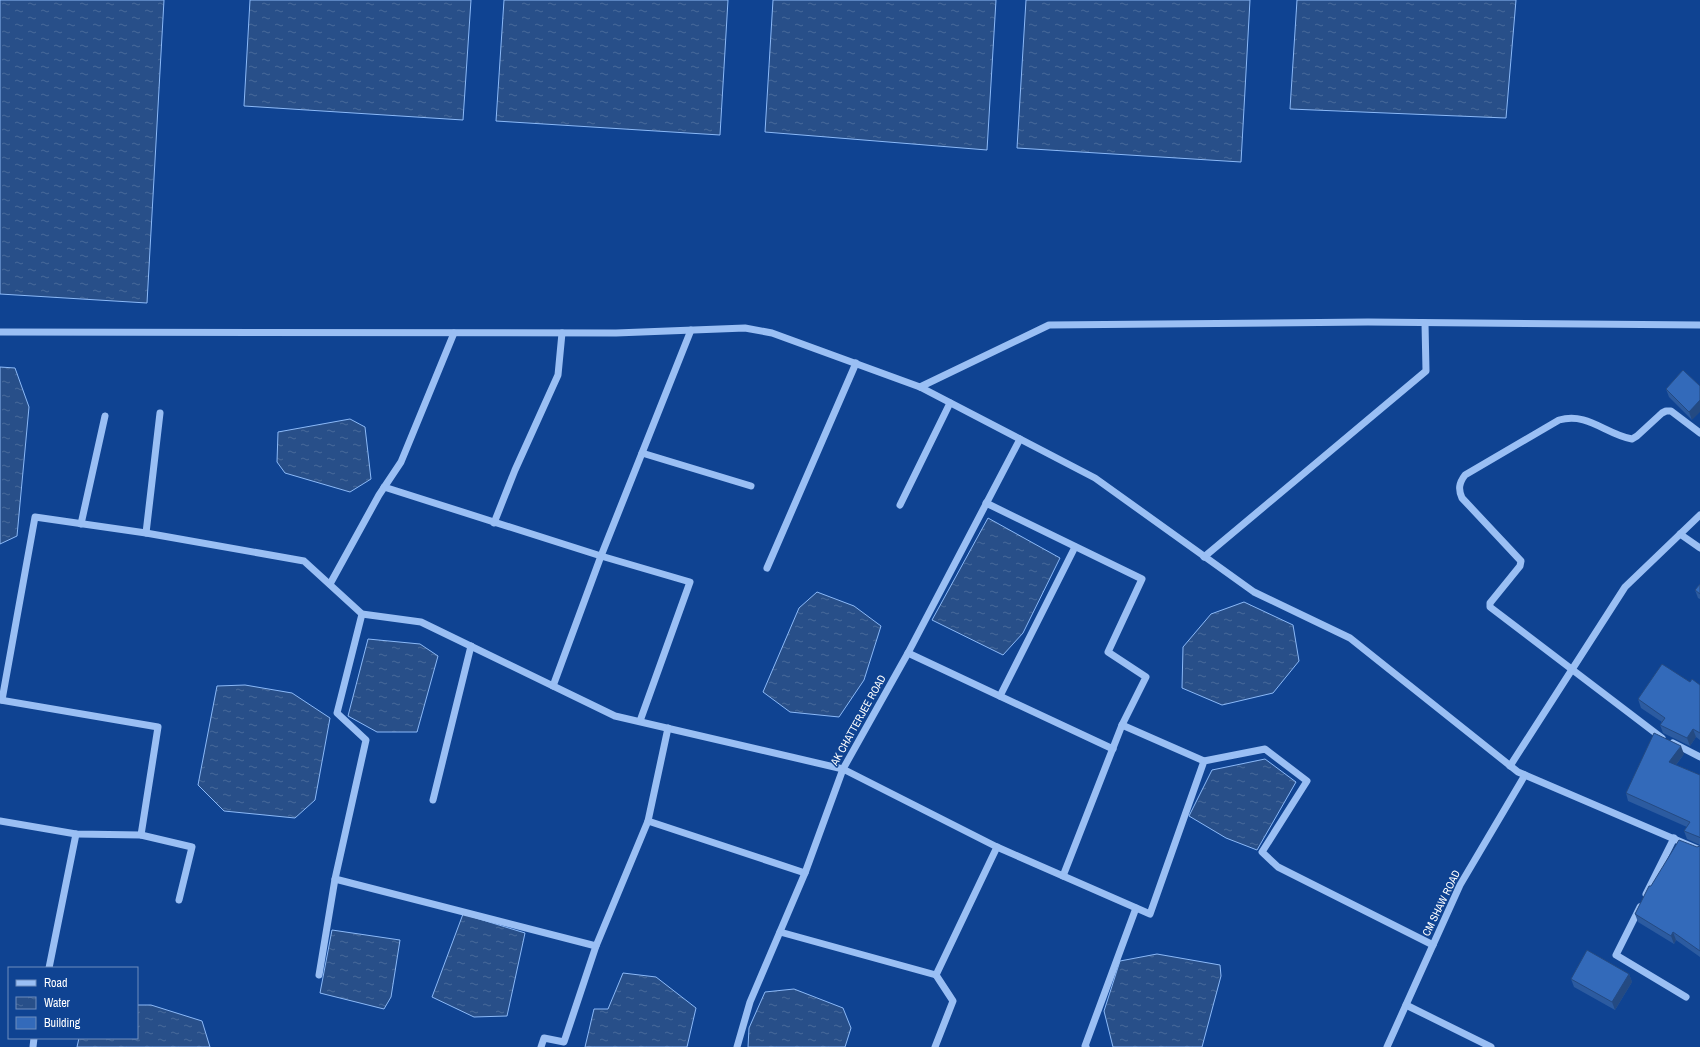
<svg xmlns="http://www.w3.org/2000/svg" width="1700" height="1047" font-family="'Archivo Narrow',sans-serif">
  <defs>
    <pattern id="water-ripples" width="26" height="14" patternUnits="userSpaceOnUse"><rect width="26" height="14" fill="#284f89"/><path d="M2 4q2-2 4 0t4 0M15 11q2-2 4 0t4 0" fill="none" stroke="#48699b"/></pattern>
  </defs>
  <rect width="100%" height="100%" fill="#0f4392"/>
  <g fill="url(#water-ripples)" stroke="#8bb9f8">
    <path d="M 0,0 L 164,0 L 147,303 L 0,294 Z"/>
    <path d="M 250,0 L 471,0 L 463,120 L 244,106 Z"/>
    <path d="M 504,0 L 728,0 L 720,135 L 496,121 Z"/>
    <path d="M 773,0 L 996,0 L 987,150 L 765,132 Z"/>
    <path d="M 1026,0 L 1250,0 L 1241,162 L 1017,148 Z"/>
    <path d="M 1297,0 L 1516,0 L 1506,118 L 1290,109 Z"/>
    <path d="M 0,367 L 15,368 L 29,407 L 17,536 L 0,544 Z"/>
    <path d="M 350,419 L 365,427 L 371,479 L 350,492 L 285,473 L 277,462 L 278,432 Z"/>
    <path d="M 988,518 L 1060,558 L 1023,633 L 1003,655 L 932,620 Z"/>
    <path d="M 817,592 L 854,606 L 881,626 L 864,680 L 839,717 L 790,712 L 763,692 L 799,608 Z"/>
    <path d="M 1244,602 L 1293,625 L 1299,661 L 1273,693 L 1222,705 L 1182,688 L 1183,647 L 1211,614 Z"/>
    <path d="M 368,639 L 420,644 L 438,656 L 417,732 L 377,732 L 348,716 Z"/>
    <path d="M 245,685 L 292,693 L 330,718 L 315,800 L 295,818 L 224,811 L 198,785 L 217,686 Z"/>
    <path d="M 1265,759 L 1296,782 L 1257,850 L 1226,838 L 1189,816 L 1212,770 Z"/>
    <path d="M 463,914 L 525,933 L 507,1016 L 474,1017 L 432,997 Z"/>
    <path d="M 332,930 L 400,940 L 391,997 L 384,1009 L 320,993 Z"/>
    <path d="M 1157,954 L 1220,965 L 1221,976 L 1202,1047 L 1113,1047 L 1104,1011 L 1120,961 Z"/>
    <path d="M 623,973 L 656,977 L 696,1008 L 687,1047 L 585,1047 L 594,1009 L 608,1009 Z"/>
    <path d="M 794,989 L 843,1008 L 851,1028 L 845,1047 L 748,1047 L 749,1028 L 765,992 Z"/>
    <path d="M 137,1005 L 151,1005 L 202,1021 L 210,1047 L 77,1047 L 79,1038 L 137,1038 Z"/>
  </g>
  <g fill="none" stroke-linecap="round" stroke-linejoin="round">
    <g stroke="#9abff4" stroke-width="7">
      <path d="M 0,332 L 616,333 L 745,328 L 772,333 L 920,387 L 1095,478 L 1254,592 L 1350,638 L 1518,772 L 1700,850"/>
      <path d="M 920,387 L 1049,325 L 1368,322 L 1700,325"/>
      <path d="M 642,453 L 751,486"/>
      <path d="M 384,487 L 601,556 L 690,582 L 640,721"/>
      <path d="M 986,503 L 1142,579 L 1108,652 L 1146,677 L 1122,725 L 1063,876"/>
      <path d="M 900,505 L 950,403"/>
      <path d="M 494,523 L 515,470 L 558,375 L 562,333"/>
      <path d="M 81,524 L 105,416"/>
      <path d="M 146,533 L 160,413"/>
      <path d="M 1680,534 L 1700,548"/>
      <path d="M 1204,557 L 1426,371 L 1425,323"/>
      <path d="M 767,568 L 856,363"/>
      <path d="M 330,584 L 379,495 L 401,462 L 454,333"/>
      <path d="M 908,653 L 1113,749"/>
      <path d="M 553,686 L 601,556 L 691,330"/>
      <path d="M 1000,696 L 1075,547"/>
      <path d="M 0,700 L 158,727 L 141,835 L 192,847 L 179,900"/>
      <path d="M 2,700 L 35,517 L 146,533 L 304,561 L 362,614 L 421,622 L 615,716 L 843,769 L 997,847 L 1150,914 L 1204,761 L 1265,749 L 1307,781 L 1262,852 L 1278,867 L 1433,945"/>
      <path d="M 1122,725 L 1204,761"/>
      <path d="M 1662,738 L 1490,607 L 1490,603 L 1520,566 L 1521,561 L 1462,498 C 1458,489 1459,483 1465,475 L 1559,420 C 1588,412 1605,434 1632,439 L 1637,436 L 1662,413 L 1666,411 L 1671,411 L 1700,433"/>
      <path d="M 1673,743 L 1700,757"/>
      <path d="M 1510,766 L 1625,587 L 1700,515"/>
      <path d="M 433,800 L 471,646"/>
      <path d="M 0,821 L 76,834 L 141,835"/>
      <path d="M 648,821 L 805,873"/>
      <path d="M 335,879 L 596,946"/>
      <path d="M 1646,894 L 1674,838"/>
      <path d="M 1640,907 L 1616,955 L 1686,997"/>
      <path d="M 780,932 L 936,975"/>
      <path d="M 49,968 L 76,834"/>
      <path d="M 319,975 L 335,879 L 366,740 L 337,713 L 362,614"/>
      <path d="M 1406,1005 L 1491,1047"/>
      <path d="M 33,1047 L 34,1038"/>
      <path d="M 541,1047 L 544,1038 L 564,1042 L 596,946 L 648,821 L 668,728"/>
      <path d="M 737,1047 L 750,1002 L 805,873 L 843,769 L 908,653 L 1020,439"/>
      <path d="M 935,1047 L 953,1001 L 936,975 L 997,847"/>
      <path d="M 1086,1047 L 1085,1046 L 1136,908"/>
      <path d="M 1387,1047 L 1460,885 L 1525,775"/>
    </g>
  </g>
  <g fill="#2c5ba0">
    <path d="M 1683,370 L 1692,420 L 1669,397 L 1666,389 Z"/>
    <path d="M 1700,584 L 1700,599 L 1698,598 L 1695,590 Z"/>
    <path d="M 1690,682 L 1700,685 L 1700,740 L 1696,737 L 1690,746 L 1663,733 L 1660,725 L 1662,722 L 1641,708 L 1638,699 Z"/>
    <path d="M 1684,754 L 1676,765 L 1700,775 L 1700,845 L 1687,839 L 1684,831 L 1687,827 L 1628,801 L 1626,793 Z"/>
    <path d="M 1700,846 L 1700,957 L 1676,940 L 1674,944 L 1638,922 L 1635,914 L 1651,886 L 1697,847 Z"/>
    <path d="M 1629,974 L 1632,982 L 1615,1010 L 1574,987 L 1571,979 Z"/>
  </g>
  <g fill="#244a82">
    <path d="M 1700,400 L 1700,412 L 1692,420 L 1689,412 Z"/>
    <path d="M 1693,729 L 1696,737 L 1690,746 L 1687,738 Z"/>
    <path d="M 1681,746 L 1684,754 L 1672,770 L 1669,762 Z"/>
    <path d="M 1673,932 L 1676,940 L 1674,944 L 1671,936 Z"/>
    <path d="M 1629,974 L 1632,982 L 1615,1010 L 1612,1002 Z"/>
  </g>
  <g fill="#336aba" stroke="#244a82">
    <path d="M 1683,370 L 1700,386 L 1700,400 L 1689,412 L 1666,389 Z"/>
    <path d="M 1700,584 L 1700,594 L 1695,590 Z"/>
    <path d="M 1662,664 L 1690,682 L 1692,679 L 1700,685 L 1700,733 L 1693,729 L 1687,738 L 1660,725 L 1665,718 L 1638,699 Z"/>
    <path d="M 1654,733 L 1681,746 L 1669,762 L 1700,775 L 1700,838 L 1699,837 L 1684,831 L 1690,822 L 1626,793 Z"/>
    <path d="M 1679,840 L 1697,847 L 1700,846 L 1700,951 L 1673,932 L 1671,936 L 1635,914 L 1649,886 L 1651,886 Z"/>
    <path d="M 1587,950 L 1629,974 L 1612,1002 L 1571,979 Z"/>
  </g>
  <g text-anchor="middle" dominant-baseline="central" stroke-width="3" stroke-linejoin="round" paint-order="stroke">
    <g font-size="11" fill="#fff" stroke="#0f4392">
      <text transform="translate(858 720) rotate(-61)">AK CHATTERJEE ROAD</text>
      <text transform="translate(1441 903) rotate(-64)">CM SHAW ROAD</text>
    </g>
  </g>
  <rect x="8" y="967" width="130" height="72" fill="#0f4392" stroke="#6f8ebe"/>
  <rect x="16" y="980" width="20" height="6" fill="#9abff4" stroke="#6f8ebe"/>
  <text x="44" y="987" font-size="12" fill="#ffffff">Road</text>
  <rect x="16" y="997" width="20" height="12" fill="url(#water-ripples)" stroke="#6f8ebe"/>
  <text x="44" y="1007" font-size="12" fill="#ffffff">Water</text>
  <rect x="16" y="1017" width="20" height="12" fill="#336aba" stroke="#6f8ebe"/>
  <text x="44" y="1027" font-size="12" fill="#ffffff">Building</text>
</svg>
